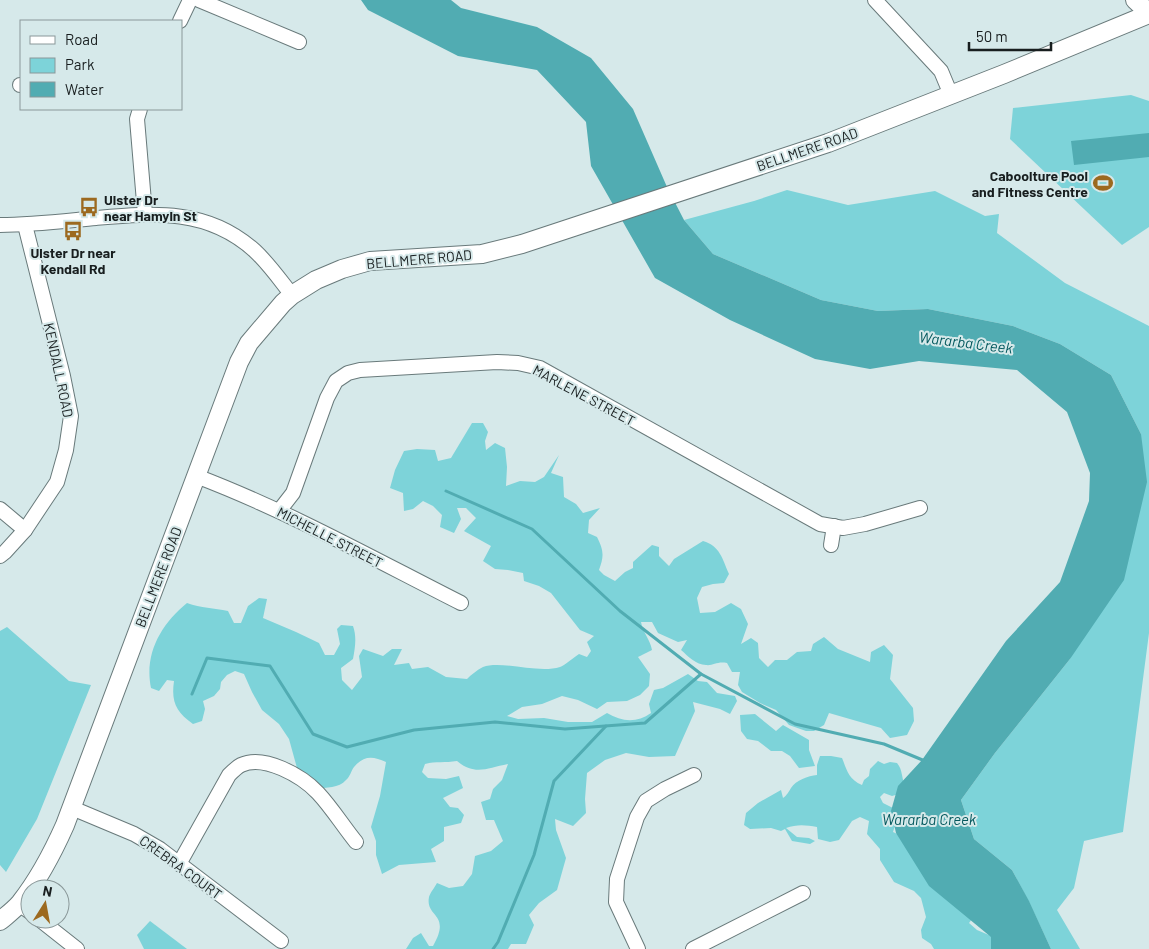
<svg xmlns="http://www.w3.org/2000/svg" width="1149" height="949" font-family="Barlow,sans-serif">
  <rect width="100%" height="100%" fill="#d6e9ea"/>
  <g fill="#7dd3d9">
    <path d="M 1131,95 L 1149,101 L 1149,227 L 1122,245 L 1010,139 L 1013,108 Z"/>
    <path d="M 787,190 L 848,205 L 935,191 L 985,216 L 999,214 L 997,233 L 1065,283 L 1149,326 L 1149,633 L 1123,832 L 1084,841 L 1074,888 L 1057,910 L 1080,949 L 1051,949 L 1029,902 L 1012,870 L 974,839 L 961,800 L 995,753 L 1070,659 L 1141,434 L 1111,375 L 1060,344 L 1013,326 L 928,309 L 878,311 L 821,300 L 713,254 L 684,220 L 754,201 Z"/>
    <path d="M 472,423 L 483,423 L 488,432 L 485,441 L 486,450 L 495,443 L 505,448 L 507,467 L 506,486 L 520,481 L 535,482 L 544,477 L 559,455 L 551,473 L 563,477 L 564,497 L 576,504 L 583,513 L 600,508 L 589,520 L 588,533 L 597,537 C 604,551 604,556 599,570 L 604,575 L 615,581 L 625,572 L 633,568 L 633,562 L 652,545 L 659,547 L 659,556 L 669,566 L 674,559 L 703,541 C 720,546 722,558 729,574 L 724,583 L 713,584 L 702,587 L 697,598 L 700,613 L 715,612 L 731,603 L 741,609 L 748,624 L 741,644 L 751,638 L 758,643 L 759,658 L 768,667 L 775,660 L 787,660 L 797,652 L 811,651 L 813,644 L 824,637 L 838,649 L 870,662 L 871,652 L 884,645 L 893,655 L 890,679 L 913,708 L 914,721 L 907,735 L 890,738 L 881,728 L 829,713 L 824,725 L 814,731 L 806,731 L 789,725 L 776,710 L 760,703 L 742,692 L 738,685 L 740,672 L 732,672 L 727,663 C 717,661 713,666 706,665 C 696,665 688,656 681,650 L 687,640 L 678,642 L 658,633 L 652,622 L 641,622 C 643,633 650,639 652,650 L 638,657 L 650,674 L 649,686 L 640,695 L 627,701 L 607,702 L 597,709 L 578,700 L 562,696 L 542,704 L 522,707 L 507,716 L 518,719 L 544,718 L 568,722 L 592,722 L 607,713 C 622,722 637,723 651,713 L 649,704 L 654,690 L 663,688 L 688,674 L 698,681 L 707,682 L 717,693 L 735,696 L 737,701 L 730,714 L 720,709 L 693,702 L 695,711 L 675,756 L 649,757 L 626,753 L 605,760 L 587,773 L 585,799 L 586,813 L 573,826 L 555,819 L 556,830 L 566,858 L 557,890 L 539,903 L 529,915 L 534,925 L 526,944 L 511,944 L 508,949 L 406,949 L 413,938 L 421,933 L 429,946 L 433,946 C 452,913 425,918 429,897 C 430,893 435,887 437,883 L 449,888 L 463,886 L 472,874 L 475,856 L 491,851 L 503,841 L 494,820 L 486,820 L 481,802 L 490,799 L 493,789 L 502,780 L 508,764 C 487,768 475,776 457,761 C 445,763 436,761 425,764 L 422,772 L 428,778 L 446,779 L 459,776 L 463,788 L 443,798 L 450,807 L 458,808 L 464,815 L 461,823 L 444,827 L 444,841 L 431,849 L 436,862 L 399,865 L 382,874 L 376,855 L 376,841 L 371,827 L 380,796 L 386,762 C 373,756 364,755 354,767 C 351,771 350,777 346,780 C 339,788 326,788 316,788 L 297,768 L 289,739 L 279,724 L 262,710 L 252,692 L 244,674 L 235,671 L 227,675 L 221,682 L 220,689 L 214,696 L 203,701 L 205,709 L 202,721 L 193,724 C 176,712 171,702 174,681 L 167,680 L 159,691 L 151,688 C 144,654 161,624 187,603 C 201,608 214,608 228,611 L 234,623 L 241,623 L 248,606 L 259,598 L 267,599 L 263,618 L 296,632 L 319,643 L 325,655 L 334,655 L 340,644 L 337,629 L 341,625 L 353,626 C 357,637 355,648 353,659 L 341,668 L 342,680 L 352,690 L 362,677 L 359,656 L 363,649 L 383,656 L 392,649 L 402,649 L 394,665 L 409,663 L 412,669 L 428,667 L 446,677 L 467,679 C 471,675 477,670 483,667 C 501,660 538,674 560,667 C 564,666 574,657 579,654 L 587,657 L 591,651 L 587,642 L 594,636 L 580,630 L 551,593 L 539,586 L 524,581 L 523,573 L 508,570 L 495,569 L 483,561 L 491,546 L 464,531 L 476,518 L 466,508 L 457,508 L 461,519 L 454,533 L 440,527 L 442,515 L 433,506 L 423,501 L 413,509 L 404,511 L 403,493 L 390,488 L 395,470 L 404,451 L 417,449 L 435,450 L 438,461 L 451,458 Z"/>
    <path d="M 7,627 L 69,681 L 91,685 L 37,819 L 6,872 L 0,865 L 0,631 Z"/>
    <path d="M 755,714 L 776,731 L 783,725 L 809,740 L 809,750 L 815,766 L 799,768 L 790,756 L 782,751 L 771,751 L 758,741 L 747,739 L 741,731 L 740,715 Z"/>
    <path d="M 820,756 L 831,756 L 842,758 C 847,770 848,779 862,785 L 864,780 L 869,776 L 870,769 L 878,761 L 884,764 L 890,762 L 897,763 C 903,770 901,777 905,785 L 899,794 L 892,796 L 884,793 L 880,797 L 883,803 L 895,809 L 896,822 L 893,832 L 906,838 L 975,915 L 969,923 L 977,930 L 996,938 L 997,949 L 934,949 L 931,944 L 922,938 L 921,930 L 926,917 L 921,898 L 914,891 L 894,882 L 880,860 L 880,849 L 867,834 L 869,821 L 860,817 L 852,821 L 839,840 L 830,842 L 818,839 L 817,827 C 806,825 797,824 786,828 L 797,837 L 809,838 L 815,841 L 810,844 L 792,841 L 785,829 L 781,831 L 771,828 L 750,829 L 744,825 L 746,813 L 758,803 L 781,790 L 783,798 C 787,795 788,793 791,788 C 796,780 808,776 817,775 L 817,765 Z"/>
    <path d="M 150,921 L 187,949 L 144,949 L 137,935 Z"/>
  </g>
  <g fill="#51acb2">
    <path d="M 361,0 L 451,0 L 461,8 L 537,27 L 591,58 L 633,109 L 667,187 L 684,220 L 713,254 L 821,300 L 878,311 L 928,309 L 1013,326 L 1060,344 L 1111,375 L 1141,434 L 1147,482 L 1124,580 L 1070,659 L 995,753 L 961,800 L 974,839 L 1012,870 L 1029,901 L 1051,949 L 991,949 L 991,937 L 929,886 L 896,833 L 891,811 L 898,786 L 922,760 L 1006,641 L 1060,582 L 1089,501 L 1090,473 L 1067,412 L 1017,370 L 919,361 L 870,369 L 815,359 L 730,320 L 655,278 L 591,166 L 586,122 L 537,70 L 458,56 L 368,10 Z"/>
    <path d="M 1149,133 L 1149,157 L 1074,165 L 1071,141 Z"/>
  </g>
  <g fill="none" stroke-linecap="round" stroke-linejoin="round">
    <g stroke="#51acb2" stroke-width="3">
      <path d="M 446,491 L 532,529 L 620,611 L 701,674 L 795,724 L 884,744 L 925,761"/>
      <path d="M 192,694 L 207,658 L 270,666 L 313,734 L 347,747 L 414,730 L 495,722 L 565,729 L 645,723 L 701,674"/>
      <path d="M 493,949 L 498,942 L 534,855 L 554,781 L 606,726"/>
    </g>
    <defs>
      <g id="minor">
        <path d="M 199,0 L 299,42"/>
        <path d="M 875,0 L 941,71 L 951,95"/>
        <path d="M 180,21 L 190,0"/>
        <path d="M 20,85 L 21,85"/>
        <path d="M 140,109 L 137,119 L 145,214"/>
        <path d="M 0,225 C 32,225 64,221 96,218 C 154,213 208,208 255,251 C 269,264 280,280 292,295"/>
        <path d="M 196,476 C 288,511 374,559 461,603"/>
        <path d="M 0,509 L 25,530"/>
        <path d="M 279,511 L 293,493 L 327,398 L 336,381 L 348,373 L 360,370 L 497,362 L 518,363 L 540,368 L 820,524 L 843,528 L 865,524 L 920,508"/>
        <path d="M 831,545 L 834,526"/>
        <path d="M 0,556 L 5,552 L 25,530 L 57,482 L 66,450 L 71,416 L 63,376 L 25,225"/>
        <path d="M 72,808 L 134,834 L 160,849 L 281,941"/>
        <path d="M 179,864 L 229,775 C 233,771 237,767 241,765 C 264,754 302,776 318,793 C 332,808 343,826 356,842"/>
        <path d="M 19,904 L 30,912"/>
        <path d="M 39,919 L 77,949"/>
        <path d="M 638,949 L 616,902 L 617,879 L 637,817 L 646,801 L 665,789 L 694,775"/>
        <path d="M 693,949 L 803,893"/>
      </g>
      <g id="major">
        <path d="M 1135,0 L 1149,13"/>
        <path d="M 0,921 C 7,915 14,910 20,903 C 39,879 53,852 65,825 L 239,362 L 249,343 L 283,303 L 292,295 L 316,280 L 342,269 L 370,261 L 482,254 L 522,244 L 828,143 L 1004,74 L 1149,14"/>
      </g>
    </defs>
    <use href="#minor" stroke="#697a7b" stroke-width="16"/>
    <use href="#major" stroke="#697a7b" stroke-width="20"/>
    <use href="#minor" stroke="#fff" stroke-width="14"/>
    <use href="#major" stroke="#fff" stroke-width="18"/>
  </g>
  <defs>
    <symbol id="stadium-bare" viewBox="-9 -9 18 18"><path d="M0-5a6.5 5 0 1 0 0 10a6.5 5 0 1 0 0-10ZM-3.5-1.8h7v3.6h-7Z" fill="#9c691f" stroke="#d6e9ea" stroke-width="2.5" paint-order="stroke"/></symbol>
    <symbol id="bus-bare" viewBox="-9 -9 18 18"><path d="M-5-6H5V4H4V6H2V4H-2V6H-4V4H-5ZM-3.5-4V0h7V-4ZM-3.5 1.2v1.5H-2V1.2ZM2 1.2v1.5H3.5V1.2Z" fill="#9c691f" stroke="#d6e9ea" stroke-width="2.5" paint-order="stroke"/></symbol>
  </defs>
  <g fill-rule="evenodd">
    <use href="#stadium-bare" x="1089" y="169" width="28" height="28"/>
    <use href="#bus-bare" x="75" y="193" width="28" height="28"/>
    <use href="#bus-bare" x="59" y="217" width="28" height="28"/>
  </g>
  <g text-anchor="middle" dominant-baseline="central" stroke-width="4" stroke-linejoin="round" paint-order="stroke">
    <g font-size="14" fill="#181e1f" stroke="#d6e9ea">
      <text transform="translate(807 149) rotate(-19)">BELLMERE ROAD</text>
      <text transform="translate(419 259) rotate(-5)">BELLMERE ROAD</text>
      <text transform="translate(59 370) rotate(78)">KENDALL ROAD</text>
      <text transform="translate(584 395) rotate(28)">MARLENE STREET</text>
      <text transform="translate(330 537) rotate(27)">MICHELLE STREET</text>
      <text transform="translate(158 577) rotate(-69)">BELLMERE ROAD</text>
      <text transform="translate(181 867) rotate(36)">CREBRA COURT</text>
    </g>
    <g font-size="14" font-weight="bold" fill="#181e1f" stroke="#d6e9ea" text-anchor="end">
      <text x="1088" y="175">Caboolture Pool<tspan x="1088" dy="16">and Fitness Centre</tspan></text>
      <text x="104" y="199" text-anchor="start">Ulster Dr<tspan x="104" dy="16">near Hamyln St</tspan></text>
      <text x="73" y="252" text-anchor="middle">Ulster Dr near<tspan x="73" dy="16">Kendall Rd</tspan></text>
    </g>
    <g font-size="15" font-style="italic" fill="#03585d" stroke="#d6e9ea">
      <text transform="translate(966 342) rotate(7)">Wararba Creek</text>
      <text x="929" y="819">Wararba Creek</text>
    </g>
  </g>
  <rect x="20" y="20" width="162" height="90" fill="#d6e9ea" stroke="#8a9899"/>
  <rect x="30" y="36" width="25" height="8" fill="#ffffff" stroke="#8a9899"/>
  <text x="65" y="45" font-size="15" fill="#181e1f">Road</text>
  <rect x="30" y="58" width="25" height="15" fill="#7dd3d9" stroke="#8a9899"/>
  <text x="65" y="70" font-size="15" fill="#181e1f">Park</text>
  <rect x="30" y="82" width="25" height="15" fill="#51acb2" stroke="#8a9899"/>
  <text x="65" y="95" font-size="15" fill="#181e1f">Water</text>
  <g transform="translate(45 904) rotate(11)"><circle r="24" fill="#d6e9ea" stroke="#8a9899"/>
  <path d="M0-4L9 19L0 12L-9 19Z" fill="#9c691f"/>
  <text y="-8" font-size="14" font-weight="bold" text-anchor="middle" fill="#181e1f">N</text>
  </g>
  <path d="M969 42v8h82v-8" fill="none" stroke="#181e1f" stroke-width="2.5"/>
  <text x="976" y="42" font-size="15" fill="#181e1f" stroke="#d6e9ea" stroke-width="4" paint-order="stroke">50 m</text>
</svg>
